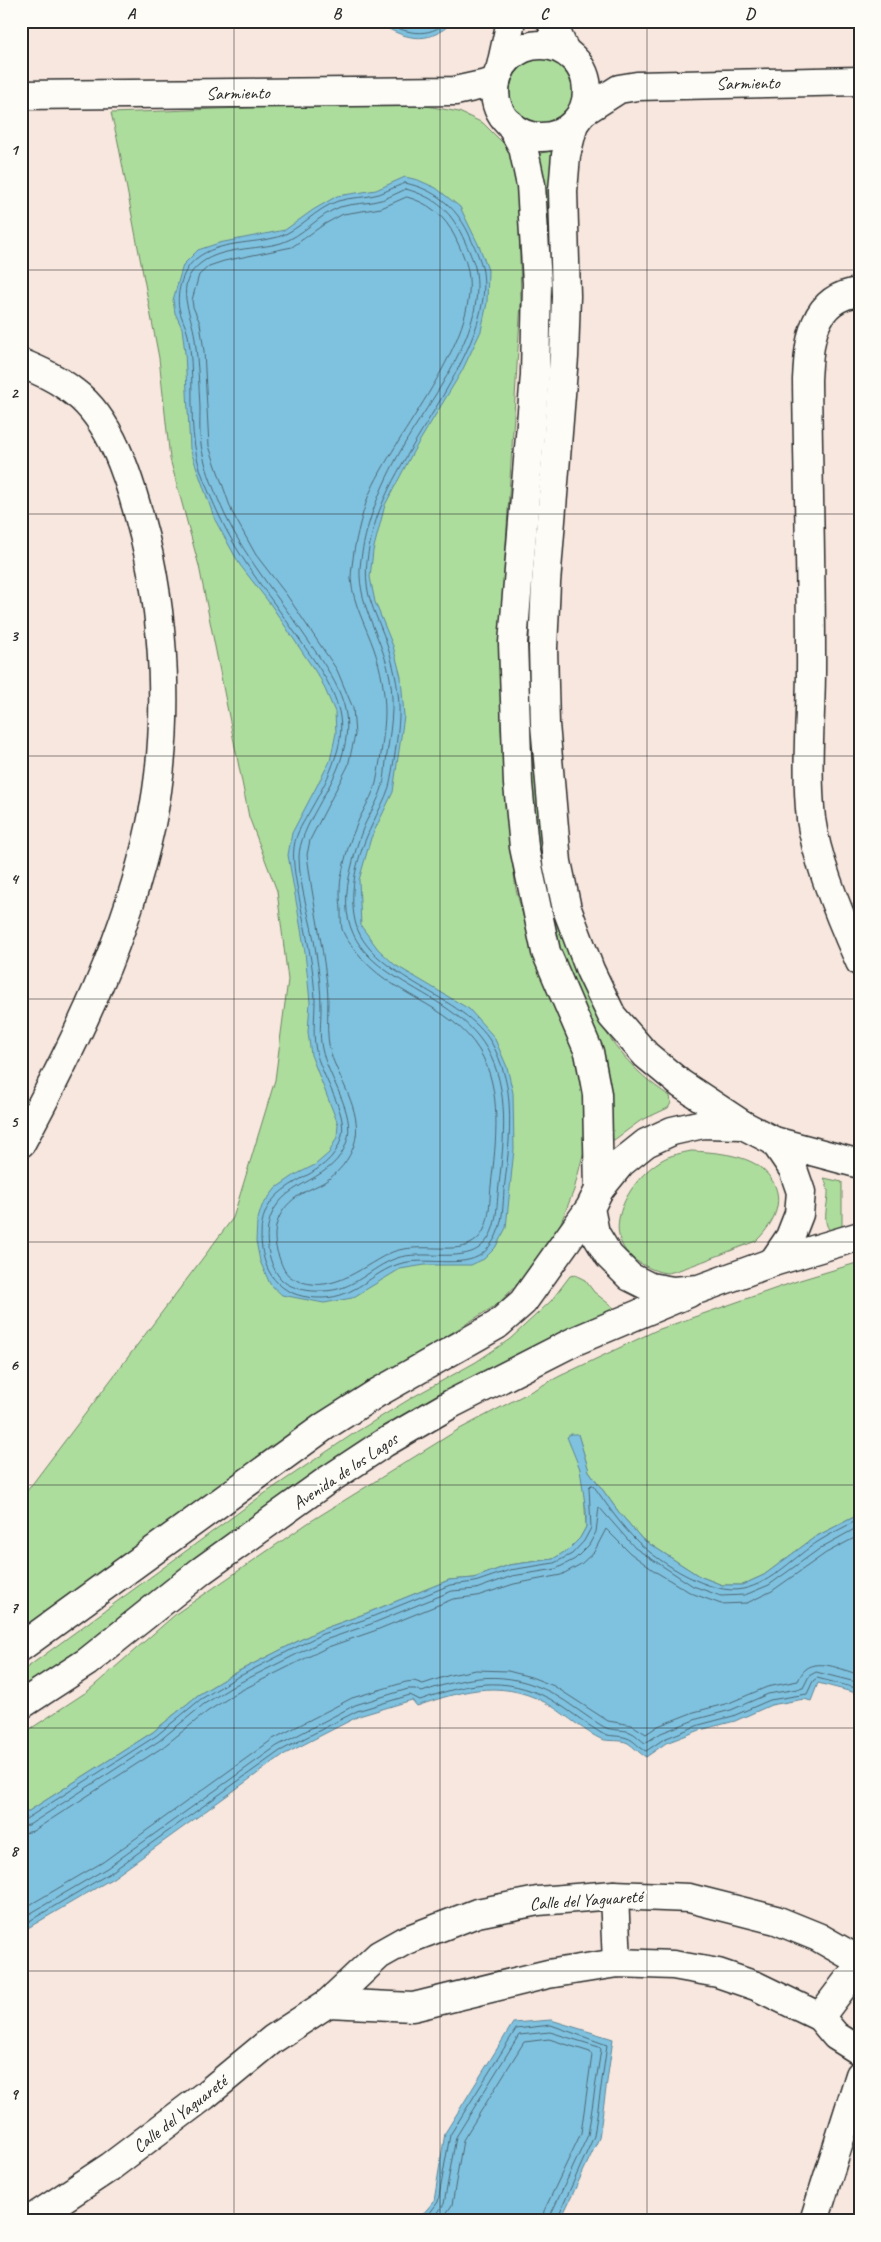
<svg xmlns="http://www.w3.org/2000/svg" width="881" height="2242" font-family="Caveat,sans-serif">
  <rect width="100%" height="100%" fill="#f8e7de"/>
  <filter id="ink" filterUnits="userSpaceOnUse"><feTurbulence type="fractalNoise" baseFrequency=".02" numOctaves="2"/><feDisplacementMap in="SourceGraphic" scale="10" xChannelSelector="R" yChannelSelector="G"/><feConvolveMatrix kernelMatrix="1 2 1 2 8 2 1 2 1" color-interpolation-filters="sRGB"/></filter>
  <g filter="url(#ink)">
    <g fill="#addd9d" stroke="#6c8464">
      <circle cx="543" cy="92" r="33"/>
      <path d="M 427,106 L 459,112 L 483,123 L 507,147 L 518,178 L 521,301 L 501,624 L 501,729 L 506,809 L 516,890 L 538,969 L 572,1038 L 584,1092 L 587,1139 L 574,1190 L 550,1250 L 498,1304 L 421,1352 L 266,1453 L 21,1633 L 21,1499 L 233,1218 L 275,1080 L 288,980 L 277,891 L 249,817 L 199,566 L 170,459 L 159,358 L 118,142 L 111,113 L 270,107 Z"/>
      <path d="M 551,151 L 554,154 L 551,166 L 555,301 L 546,872 C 570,956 590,1046 670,1096 L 671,1103 L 668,1108 L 640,1121 L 614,1140 L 611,1139 L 538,874 L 528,762 L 526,654 L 539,157 L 541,153 Z"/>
      <path d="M 691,1151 C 712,1152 744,1154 761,1168 C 789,1191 778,1220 756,1241 C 742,1246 676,1273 667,1273 C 656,1272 647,1267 638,1262 C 596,1235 629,1179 662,1160 C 670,1155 682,1153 691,1151 Z"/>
      <path d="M 824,1178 L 842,1182 L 842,1231 L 832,1232 C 820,1224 829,1203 828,1190 C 827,1186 826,1182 824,1178 Z"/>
      <path d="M 860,1262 L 860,1514 L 815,1537 L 764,1575 L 742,1585 L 722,1585 L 699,1576 L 642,1539 L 618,1511 L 589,1471 L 578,1435 L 570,1444 L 577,1456 L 580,1469 L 584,1489 L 586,1527 L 580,1538 L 570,1549 L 553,1559 L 509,1565 L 474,1578 L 449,1580 L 367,1613 L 320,1630 L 231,1675 L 198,1695 L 153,1732 L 21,1816 L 21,1735 L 88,1691 L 177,1613 L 308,1523 L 456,1431 L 560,1376 L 657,1330 L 800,1280 Z"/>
      <path d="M 575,1275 L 585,1280 L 594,1292 L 614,1308 L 614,1312 L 487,1376 L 21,1695 L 21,1672 L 261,1496 L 353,1434 L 413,1397 L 476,1362 L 510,1339 L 551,1301 L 570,1276 Z"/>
    </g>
    <g fill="#7fc2e0" stroke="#5d8698">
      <path d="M 375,21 L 453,21 C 428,48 402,38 375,21 Z"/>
      <path d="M 626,21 L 759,21 L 646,27 Z"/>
      <path d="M 405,177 L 418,180 L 436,188 L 460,207 L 480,248 L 488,270 L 487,303 L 481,331 L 462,371 L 413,452 L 385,505 L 373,551 L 370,577 L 375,602 L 393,646 L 401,677 L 404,716 L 393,792 L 371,838 L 359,880 L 361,926 L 378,949 L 395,965 L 469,1009 L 494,1037 L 507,1067 L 513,1093 L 514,1149 L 506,1228 L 495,1248 L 484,1259 L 471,1265 L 425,1265 L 400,1269 L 352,1298 L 324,1303 L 282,1295 L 270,1284 L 260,1261 L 256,1241 L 257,1222 L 262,1206 L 276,1188 L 295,1175 L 315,1165 L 329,1153 L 337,1137 L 338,1124 L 311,1055 L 308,1032 L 310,1002 L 305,952 L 288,855 L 292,833 L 330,761 L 336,733 L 335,712 L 321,680 L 271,605 L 240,565 L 215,520 L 190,449 L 185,353 L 182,328 L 175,313 L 173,300 L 183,265 L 198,250 L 219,243 L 285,230 L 313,210 L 337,196 L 376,190 Z"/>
      <path d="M 571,1434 L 578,1434 L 589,1471 L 618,1511 L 642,1539 L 699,1576 L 722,1585 L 742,1585 L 764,1575 L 815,1537 L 860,1514 L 860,1694 L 818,1683 L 811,1701 L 804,1699 L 771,1705 L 735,1721 L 700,1730 L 666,1743 L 646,1757 C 639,1753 634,1747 628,1743 C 620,1739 609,1742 601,1739 C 587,1733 567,1716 553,1707 C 506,1678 466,1689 417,1706 L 412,1700 L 359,1716 L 283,1755 L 113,1878 L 21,1932 L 21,1816 L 153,1732 L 198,1695 L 231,1675 L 320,1630 L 367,1613 L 449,1580 L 474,1578 L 509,1565 L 553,1559 L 569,1549 L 580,1538 L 586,1527 L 586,1511 L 580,1469 L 567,1437 Z"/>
      <path d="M 551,2020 L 613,2039 L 599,2138 L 560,2221 L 417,2221 L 434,2201 L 445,2133 L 513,2023 Z"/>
    </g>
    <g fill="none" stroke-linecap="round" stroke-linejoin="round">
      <g stroke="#4d6773" stroke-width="1">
        <path d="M 384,21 C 403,33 429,40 447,21"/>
        <path d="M 405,183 C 434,189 455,206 468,232 C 473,244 481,259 483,272 C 494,351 396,447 374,527 C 368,550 363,572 369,596 C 374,614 383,630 388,648 C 395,670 400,695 399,717 C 398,736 393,769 389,787 C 385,800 377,813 372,825 C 358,854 348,889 355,921 C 367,975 458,993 489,1039 C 499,1054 505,1074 508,1092 C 512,1124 508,1158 504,1190 C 503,1204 503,1219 498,1231 C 496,1238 488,1250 482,1254 C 462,1269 424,1256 399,1264 C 371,1273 356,1297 323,1298 C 284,1299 263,1278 261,1239 C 258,1173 332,1186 342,1135 C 347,1112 323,1078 317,1055 C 312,1036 315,1019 315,1000 C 314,967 306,934 300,902 C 297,885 292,865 294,847 C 296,832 304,822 311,809 C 320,793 330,775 335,758 C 340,745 342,730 340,717 C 336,689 317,665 302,643 C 273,600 239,560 218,513 C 209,493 198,469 195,447 C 189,411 195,371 188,335 C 186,326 181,318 179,308 C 176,292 183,268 197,258 C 219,241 252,244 278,237 C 300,230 315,209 338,201 C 351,197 366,198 379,194 C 382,193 402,184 405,183 Z"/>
        <path d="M 406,189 C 437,198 452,212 465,242 C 468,248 473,260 475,267 C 488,328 434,394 405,443 C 384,480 367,517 361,559 C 354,602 383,637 390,678 C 395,707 390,733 386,761 C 385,770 385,779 382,788 C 378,801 370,813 364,826 C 359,838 355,852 352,865 C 319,984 444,975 487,1049 C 510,1089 504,1140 499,1185 C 496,1206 499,1233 479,1248 C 460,1262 420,1250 397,1258 C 370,1267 355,1291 322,1291 C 311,1292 292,1289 283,1281 C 268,1267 263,1235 271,1216 C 285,1179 335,1182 347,1141 C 356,1113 328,1077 322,1049 C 319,1035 321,1022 321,1008 C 321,990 319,971 316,953 C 312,921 299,889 299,857 C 299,828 334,787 342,756 C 346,743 348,729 346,715 C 342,688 324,664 309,642 C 281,600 247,561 225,515 C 216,495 206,471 202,450 C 199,437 200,422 200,408 C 199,385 198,362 195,339 C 192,312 172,285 201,263 C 222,247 256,250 281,243 C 303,236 318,215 340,207 C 353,203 368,204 381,200 C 383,200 404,190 406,189 Z"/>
        <path d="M 407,197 C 429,203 445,216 455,237 C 460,248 466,260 468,271 C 481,340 394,434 368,497 C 362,514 357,534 354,551 C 353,560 351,570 351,579 C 353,604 366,626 374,649 C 381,669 385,692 385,713 C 385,728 379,772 375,787 C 370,801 360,814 355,829 C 349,842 345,858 342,873 C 339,885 340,898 341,910 C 341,916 341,923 342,929 C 345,938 351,945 357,952 C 388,995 451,1004 479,1050 C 503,1090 496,1142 491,1186 C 489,1205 491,1234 470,1244 C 452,1254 413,1241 388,1254 C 358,1269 331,1296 294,1279 C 285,1275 282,1266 279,1257 C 269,1231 278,1208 301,1194 C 309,1189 318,1186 326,1181 C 339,1172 349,1160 354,1145 C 364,1116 342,1084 332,1057 C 324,1033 330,1008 327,984 C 322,940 312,898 307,855 L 310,840 L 348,766 L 355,735 L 353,708 L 337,670 L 286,594 L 256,555 L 232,512 L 209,446 L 204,351 L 200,323 L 193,307 L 192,300 L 199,275 L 209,266 L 224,261 L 292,247 L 323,225 L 343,214 L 381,208 Z"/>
        <path d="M 21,1820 L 26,1819 L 156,1736 L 201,1699 L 234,1679 L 322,1634 L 369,1618 L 450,1585 L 475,1582 L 510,1570 L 554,1563 L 572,1554 L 584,1541 L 591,1528 L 589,1487 L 591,1485 L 593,1485 C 607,1505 621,1526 638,1542 C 660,1563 712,1596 743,1589 C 772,1583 795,1556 819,1541 C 832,1533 846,1526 860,1519"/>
        <path d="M 21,1826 L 29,1825 L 159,1741 L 204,1704 L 237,1684 L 325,1640 L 371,1624 L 452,1591 L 476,1589 L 512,1576 L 556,1569 L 575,1559 L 589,1545 L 596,1532 L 599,1507 L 635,1548 L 693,1586 L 721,1596 L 745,1595 L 769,1585 L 822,1547 L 860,1526"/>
        <path d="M 21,1834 L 33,1831 L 163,1747 L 208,1711 L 240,1691 L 328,1647 L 374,1631 L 453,1599 L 477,1596 L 514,1584 L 561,1575 L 581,1564 L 594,1552 L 606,1529 L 630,1553 L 656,1572 L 691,1593 L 721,1604 L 747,1603 L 772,1591 L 826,1553 L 860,1535"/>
        <path d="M 21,1910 L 103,1862 L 273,1739 L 352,1698 L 406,1682 L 414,1681 L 423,1684 L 450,1675 L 476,1670 L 508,1671 L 531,1677 L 554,1686 L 608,1721 L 632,1725 L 646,1734 L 658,1726 L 694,1712 L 729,1703 L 767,1687 L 798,1681 C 800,1677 802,1672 806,1669 C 820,1658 845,1671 860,1675"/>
        <path d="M 21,1919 L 107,1868 L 277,1746 L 355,1705 L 408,1689 L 415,1689 L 422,1692 C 468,1676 506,1669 552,1693 C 570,1703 586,1717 604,1727 C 612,1731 622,1729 630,1732 C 636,1734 640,1740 645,1743 L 661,1733 L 697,1719 L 731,1710 L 768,1694 L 803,1688 L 809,1676 L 816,1672 L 860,1683"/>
        <path d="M 21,1926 L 110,1873 L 280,1751 L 357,1711 L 410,1695 L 420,1700 C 466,1684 503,1674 550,1699 C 568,1709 583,1722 601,1733 C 609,1737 619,1735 627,1738 C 634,1740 639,1748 646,1751 L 664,1739 L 699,1725 L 733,1716 L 770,1700 L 807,1694 L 813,1681 L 817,1678 L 860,1689"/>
        <path d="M 424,2221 L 438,2202 L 450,2135 L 516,2029 L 551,2025 L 607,2045 L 594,2136 L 556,2221"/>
        <path d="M 432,2221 L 444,2204 L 456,2137 L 519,2035 L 550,2032 L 599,2047 L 601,2049 L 588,2135 L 551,2214 L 550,2221"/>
        <path d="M 441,2221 L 452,2205 L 463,2140 L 524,2042 L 549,2039 L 590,2052 L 592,2055 L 581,2133 L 544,2211 L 542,2221"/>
      </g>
      <defs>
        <g id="street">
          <path d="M 551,21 L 565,51"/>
          <circle cx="541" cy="91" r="46"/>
          <path d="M 500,71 L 511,21"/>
          <path d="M 21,95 L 455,91 L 496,82"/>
          <path d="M 583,112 L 619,89 L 637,86 L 860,81"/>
          <path d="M 860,292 C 812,297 809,341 807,380 C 808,471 811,562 811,653 C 812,708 805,764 811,819 C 817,863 842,922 860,962"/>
          <path d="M 21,363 C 40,371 58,379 74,392 C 111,419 129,478 140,520 C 166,612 171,731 151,824 C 127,937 76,1042 21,1143"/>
          <path d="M 614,1895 L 617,1963"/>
          <path d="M 328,2003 L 413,2007 L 548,1974 L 617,1963 L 673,1965 L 718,1973 L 756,1986 L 820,2017 L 836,2036 L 860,2051"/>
          <path d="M 820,2017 L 848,1980 L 860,1969"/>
          <path d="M 29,2221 L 110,2167 L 204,2096 L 273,2039 L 328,2003 L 379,1955 L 404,1941 L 477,1913 L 538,1901 L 614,1895 L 689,1898 L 776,1920 L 818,1937 L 860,1961"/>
          <path d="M 814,2221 L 860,2075"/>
        </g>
        <g id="secondary">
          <path d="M 574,123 L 566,155 L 563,191 L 566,296 L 564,357 L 546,583 L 543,648 L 545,724 L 557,862 L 567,909 L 590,970 L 612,1016 L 646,1055 L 681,1084 L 743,1125"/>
          <path d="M 510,124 L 523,147 L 531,185 L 537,283 L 535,375 L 513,643 L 518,784 L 524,847 L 546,952 L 589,1052 L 597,1094 L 599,1190"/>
          <path d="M 774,1141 L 860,1164"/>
          <path d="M 773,1262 L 860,1236"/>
          <path d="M 21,1647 L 325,1426 L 377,1393 L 497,1325 L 523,1302 L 590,1208 L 599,1190 L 621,1163 L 646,1143 L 672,1131 L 703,1124 L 743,1125 L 774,1141 L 793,1169 L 801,1192 L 799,1214 L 790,1237 L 773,1262 L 699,1289 L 673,1291 L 650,1287 L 630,1277 L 609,1256 L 595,1233 L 590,1208"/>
          <path d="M 21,1705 L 87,1662 L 201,1571 L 325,1482 L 384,1443 L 451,1404 L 575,1341 L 689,1293"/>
        </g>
      </defs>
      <use href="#street" stroke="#2b2b2b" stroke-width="31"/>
      <use href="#secondary" stroke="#2b2b2b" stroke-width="31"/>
      <use href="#street" stroke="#fdfcf7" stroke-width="28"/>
      <use href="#secondary" stroke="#fdfcf7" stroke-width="28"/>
    </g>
  </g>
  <path fill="none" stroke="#2b2b2b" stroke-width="1" stroke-opacity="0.55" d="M 234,21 L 234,2221M 440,21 L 440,2221M 647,21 L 647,2221M 21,270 L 860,270M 21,514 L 860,514M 21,756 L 860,756M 21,999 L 860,999M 21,1242 L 860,1242M 21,1485 L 860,1485M 21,1728 L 860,1728M 21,1971 L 860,1971"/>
  <g text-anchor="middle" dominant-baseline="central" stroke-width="5" stroke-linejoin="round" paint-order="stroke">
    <g font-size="18" fill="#2b2b2b" stroke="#fdfcf7">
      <text transform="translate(748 83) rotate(-1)">Sarmiento</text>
      <text transform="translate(238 93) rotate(-1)">Sarmiento</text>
      <text transform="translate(345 1471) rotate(-34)">Avenida de los Lagos</text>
      <text transform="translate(586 1900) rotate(-4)">Calle del Yaguareté</text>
      <text transform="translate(180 2114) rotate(-38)">Calle del Yaguareté</text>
    </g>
  </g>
  <rect width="881" height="2242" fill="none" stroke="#fdfcf7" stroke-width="55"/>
  <rect x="28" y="28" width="826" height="2186" fill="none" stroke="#2b2b2b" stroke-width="2"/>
  <g font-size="16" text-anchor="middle" font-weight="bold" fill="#2b2b2b">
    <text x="131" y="19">A</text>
    <text x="337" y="19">B</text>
    <text x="544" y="19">C</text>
    <text x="750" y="19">D</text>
    <text x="14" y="155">1</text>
    <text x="14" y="398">2</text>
    <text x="14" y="641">3</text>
    <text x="14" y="884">4</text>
    <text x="14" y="1127">5</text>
    <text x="14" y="1370">6</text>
    <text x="14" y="1613">7</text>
    <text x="14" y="1856">8</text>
    <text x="14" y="2099">9</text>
  </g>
</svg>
